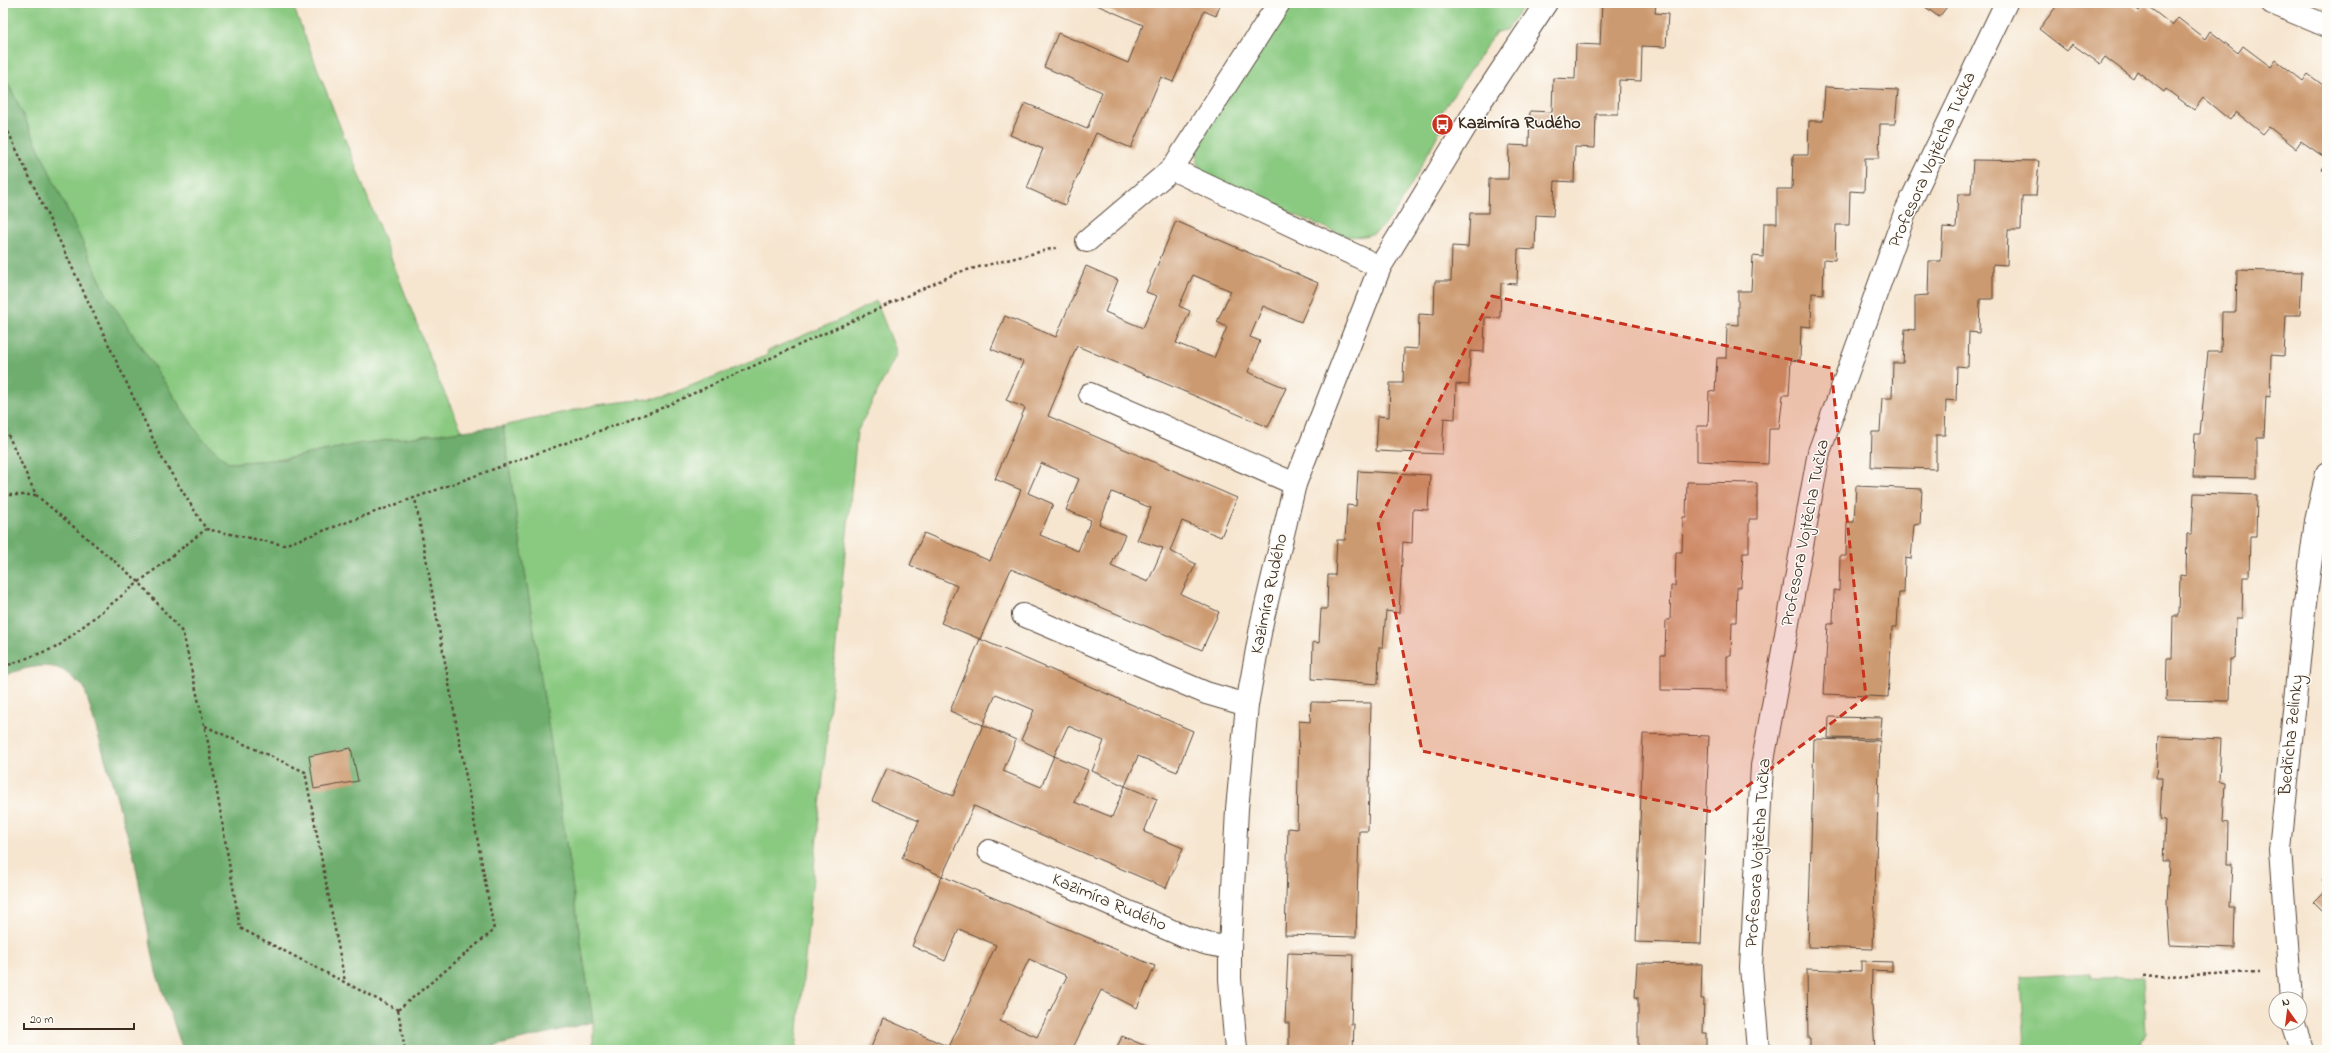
<svg xmlns="http://www.w3.org/2000/svg" width="2330" height="1053" font-family="'Indie Flower',sans-serif">
  <rect width="100%" height="100%" fill="#fdfcf7"/>
  <filter id="ink" filterUnits="userSpaceOnUse"><feTurbulence type="fractalNoise" baseFrequency=".025" numOctaves="2"/><feDisplacementMap in="SourceGraphic" scale="8" xChannelSelector="R" yChannelSelector="G"/><feConvolveMatrix kernelMatrix="1 2 1 2 8 2 1 2 1" color-interpolation-filters="sRGB"/></filter>
  <filter id="wash" filterUnits="userSpaceOnUse"><feTurbulence type="fractalNoise" baseFrequency=".012" numOctaves="4" result="noise"/><feDisplacementMap in="SourceGraphic" scale="16" xChannelSelector="R" yChannelSelector="G"/><feGaussianBlur stdDeviation="0.9" result="paint"/><feColorMatrix in="noise" values="0 0 0 0 0 0 0 0 0 0 0 0 0 0 0 0 0 1.4 0 .05"/><feComposite in="paint" operator="in"/></filter>
  <g filter="url(#wash)">
    <rect width="100%" height="100%" fill="#f6e5cf"/>
    <g fill="#89c980" stroke="#627a4f">
      <path d="M 3,3 L 292,3 L 439,381 L 462,431 L 357,444 L 285,459 L 229,463 L 202,439 L 108,297 L 3,72 Z"/>
      <path d="M 1288,3 L 1526,3 L 1506,30 L 1496,32 L 1435,122 L 1442,127 C 1429,150 1398,216 1380,229 C 1369,238 1357,237 1345,236 L 1212,180 C 1195,168 1194,161 1200,141 Z"/>
      <path d="M 876,301 L 897,353 L 857,432 L 796,1050 L 593,1050 L 593,1022 L 503,426 L 596,405 L 663,397 L 768,355 L 767,351 L 844,318 Z"/>
      <path d="M 2090,973 L 2091,978 L 2143,977 L 2146,1033 L 2138,1049 L 2025,1050 L 2021,977 Z"/>
    </g>
    <path fill="#6ead6e" stroke="#546c46" d="M 3,72 L 108,297 L 202,439 L 229,463 L 285,459 L 357,444 L 503,426 L 593,1022 L 479,1050 L 183,1050 L 156,972 L 134,857 L 84,687 C 77,682 71,676 64,671 C 47,661 20,669 3,676 Z"/>
    <g id="blocks">
      <g fill="#cc9a70" fill-rule="evenodd">
        <path d="M 1092,3 L 1221,3 L 1216,16 L 1204,11 L 1173,82 L 1161,77 L 1131,148 L 1096,133 L 1065,205 L 1027,188 L 1043,149 L 1010,135 L 1025,103 L 1087,129 L 1102,92 L 1044,67 L 1058,33 L 1128,63 L 1143,25 Z"/>
        <path d="M 1602,3 L 1656,3 L 1655,13 L 1668,14 L 1666,47 L 1642,46 L 1641,81 L 1619,80 L 1618,114 L 1596,114 L 1595,148 L 1575,147 L 1574,182 L 1555,181 L 1553,216 L 1536,215 L 1535,250 L 1518,249 L 1517,284 L 1501,283 L 1500,318 L 1485,317 L 1484,352 L 1470,351 L 1469,385 L 1456,384 L 1455,419 L 1444,418 L 1442,454 L 1376,451 L 1378,416 L 1389,417 L 1390,383 L 1403,383 L 1404,348 L 1418,349 L 1419,314 L 1434,315 L 1435,281 L 1451,281 L 1452,246 L 1468,247 L 1470,213 L 1488,213 L 1489,179 L 1508,179 L 1509,145 L 1529,146 L 1530,111 L 1552,112 L 1553,78 L 1575,79 L 1576,44 L 1600,45 Z"/>
        <path d="M 1920,3 L 1950,3 L 1939,17 Z"/>
        <path d="M 2059,3 L 2129,3 L 2139,11 L 2145,4 L 2172,25 L 2178,18 L 2205,39 L 2210,31 L 2238,53 L 2243,46 L 2271,67 L 2276,60 L 2303,81 L 2308,74 L 2327,88 L 2327,159 L 2301,141 L 2296,148 L 2269,127 L 2263,134 L 2236,112 L 2230,120 L 2203,98 L 2194,110 L 2166,89 L 2164,92 L 2137,71 L 2133,78 L 2105,57 L 2100,64 L 2072,44 L 2067,51 L 2039,29 Z"/>
        <path d="M 1825,87 L 1898,90 L 1895,124 L 1880,124 L 1879,158 L 1865,158 L 1864,192 L 1850,191 L 1849,225 L 1836,225 L 1835,260 L 1824,259 L 1823,294 L 1812,293 L 1811,327 L 1801,326 L 1800,361 L 1791,360 L 1789,395 L 1783,395 L 1779,429 L 1769,429 L 1768,464 L 1697,461 L 1697,426 L 1708,426 L 1709,391 L 1715,392 L 1717,358 L 1726,358 L 1727,324 L 1738,325 L 1738,291 L 1751,291 L 1753,256 L 1763,257 L 1764,223 L 1777,223 L 1777,189 L 1792,189 L 1793,155 L 1808,155 L 1809,121 L 1823,121 Z"/>
        <path d="M 1973,160 L 2039,161 L 2036,196 L 2022,196 L 2021,230 L 2008,230 L 2007,265 L 1993,264 L 1993,299 L 1980,299 L 1979,333 L 1969,332 L 1968,367 L 1957,366 L 1956,401 L 1946,400 L 1945,435 L 1936,435 L 1936,469 L 1871,467 L 1872,432 L 1880,432 L 1882,398 L 1892,398 L 1893,363 L 1903,363 L 1905,329 L 1915,330 L 1915,296 L 1928,295 L 1929,261 L 1941,261 L 1943,227 L 1956,228 L 1958,194 L 1971,194 Z"/>
        <path d="M 2327,163 L 2327,172 L 2322,169 Z"/>
        <path d="M 1176,221 L 1318,283 L 1301,322 L 1263,306 L 1250,337 L 1260,341 L 1248,372 L 1286,388 L 1268,427 L 1077,346 L 1048,416 L 1237,498 L 1221,537 L 1182,521 L 1170,551 L 1196,564 L 1181,594 L 1219,612 L 1202,650 L 1011,569 L 980,639 L 1193,731 L 1177,772 L 1138,756 L 1125,786 L 1092,771 L 1104,741 L 1068,726 L 1054,756 L 1021,740 L 1034,710 L 996,694 L 983,725 L 950,711 L 980,639 L 941,623 L 957,586 L 910,565 L 924,533 L 990,561 L 1021,490 L 995,479 L 1025,408 L 1006,400 L 1023,362 L 991,349 L 1005,316 L 1056,337 L 1086,266 L 1118,280 L 1105,312 L 1143,328 L 1157,296 L 1146,292 ZM 1193,275 L 1231,291 L 1217,322 L 1227,327 L 1214,358 L 1176,343 L 1190,311 L 1179,306 ZM 1041,463 L 1079,479 L 1066,510 L 1091,520 L 1078,551 L 1040,535 L 1053,504 L 1028,493 ZM 1112,492 L 1151,508 L 1137,540 L 1163,548 L 1148,582 L 1111,566 L 1125,535 L 1099,524 Z"/>
        <path d="M 2237,270 L 2302,272 L 2300,315 L 2286,315 L 2284,356 L 2271,355 L 2270,397 L 2266,396 L 2264,438 L 2257,438 L 2257,478 L 2193,477 L 2195,434 L 2200,434 L 2208,352 L 2221,352 L 2222,312 L 2236,312 Z"/>
        <path d="M 1358,471 L 1430,475 L 1428,510 L 1413,509 L 1412,543 L 1403,542 L 1399,613 L 1386,611 L 1383,647 L 1379,647 L 1378,684 L 1312,679 L 1313,642 L 1319,643 L 1321,609 L 1327,609 L 1328,575 L 1335,575 L 1337,540 L 1345,540 L 1347,505 L 1356,506 Z"/>
        <path d="M 1687,482 L 1757,483 L 1757,519 L 1749,519 L 1749,553 L 1743,553 L 1741,587 L 1737,587 L 1736,622 L 1732,622 L 1731,656 L 1727,656 L 1727,691 L 1661,690 L 1661,655 L 1665,655 L 1666,620 L 1670,620 L 1671,586 L 1675,586 L 1676,552 L 1682,552 L 1683,517 L 1686,517 Z"/>
        <path d="M 1856,486 L 1922,489 L 1920,524 L 1914,525 L 1911,559 L 1905,558 L 1904,593 L 1899,593 L 1897,627 L 1892,627 L 1888,697 L 1824,694 L 1828,624 L 1833,624 L 1834,590 L 1839,591 L 1840,556 L 1846,556 L 1847,522 L 1854,522 Z"/>
        <path d="M 2194,493 L 2257,495 L 2256,536 L 2250,536 L 2249,577 L 2243,577 L 2242,618 L 2236,618 L 2235,659 L 2230,659 L 2229,701 L 2166,700 L 2167,658 L 2172,658 L 2173,616 L 2179,616 L 2180,575 L 2186,576 L 2187,534 L 2192,534 Z"/>
        <path d="M 1311,702 L 1371,703 L 1368,831 L 1359,831 L 1356,937 L 1285,935 L 1288,828 L 1297,829 L 1299,721 L 1310,722 Z"/>
        <path d="M 1829,717 L 1882,718 L 1880,739 L 1828,738 Z"/>
        <path d="M 983,725 L 1016,740 L 1003,771 L 1041,787 L 1054,756 L 1088,770 L 1074,802 L 1112,817 L 1125,786 L 1157,799 L 1144,832 L 1183,848 L 1166,888 L 974,806 L 942,876 L 902,858 L 919,821 L 872,801 L 887,768 L 953,796 Z"/>
        <path d="M 1643,734 L 1709,736 L 1701,944 L 1636,942 Z"/>
        <path d="M 2158,736 L 2221,739 L 2219,781 L 2225,782 L 2223,822 L 2228,823 L 2227,864 L 2232,864 L 2230,906 L 2235,906 L 2234,948 L 2170,945 L 2167,904 L 2169,861 L 2163,861 L 2165,820 L 2160,819 L 2162,778 L 2156,778 Z"/>
        <path d="M 1814,739 L 1880,741 L 1873,949 L 1808,947 Z"/>
        <path d="M 351,748 L 358,781 L 314,789 L 309,756 Z"/>
        <path d="M 942,876 L 1155,966 L 1137,1008 L 1101,990 L 1072,1050 L 870,1050 L 883,1018 L 949,1047 L 996,945 L 959,929 L 945,961 L 912,946 ZM 1029,959 L 1067,976 L 1037,1037 L 1000,1021 Z"/>
        <path d="M 2327,876 L 2327,885 L 2322,880 Z"/>
        <path d="M 2327,889 L 2327,915 L 2314,902 Z"/>
        <path d="M 1288,953 L 1353,955 L 1351,1024 L 1354,1024 L 1353,1050 L 1289,1050 L 1289,1023 L 1285,1023 Z"/>
        <path d="M 1861,961 L 1892,962 L 1892,971 L 1872,970 L 1871,1005 L 1872,1005 L 1875,1050 L 1810,1050 L 1810,1039 L 1808,1039 L 1807,969 L 1861,971 Z"/>
        <path d="M 1637,963 L 1702,964 L 1701,999 L 1704,999 L 1703,1033 L 1706,1033 L 1706,1050 L 1638,1050 L 1638,997 L 1635,997 Z"/>
        <path d="M 1122,1036 L 1155,1050 L 1116,1050 Z"/>
      </g>
    </g>
  </g>
  <g filter="url(#ink)">
    <use href="#blocks" fill-opacity="0" stroke="#574639" stroke-width="1"/>
    <g fill="none" stroke-linecap="round" stroke-linejoin="round">
      <defs>
        <g id="minor">
          <path d="M 2272,3 L 2327,26"/>
          <path d="M 1172,169 L 1380,267"/>
          <path d="M 1087,241 L 1172,169 L 1279,3"/>
          <path d="M 1090,394 L 1295,484"/>
          <path d="M 1023,615 L 1206,693 L 1247,705"/>
          <path d="M 989,851 L 1188,938 L 1208,944 L 1230,948"/>
          <path d="M 2291,999 L 2280,850 L 2304,611 L 2316,521 L 2327,473"/>
          <path d="M 2293,1023 L 2302,1050"/>
          <path d="M 1236,1050 L 1230,979 L 1230,948 L 1237,809 L 1247,705 L 1262,622 L 1295,484 L 1380,267 L 1481,101 L 1546,3"/>
          <path d="M 1758,1050 L 1751,967 L 1762,766 L 1819,452 L 1905,213 L 2006,3"/>
        </g>
      </defs>
      <use href="#minor" stroke="#574639" stroke-width="24"/>
      <g stroke="#574639" stroke-width="2.5" stroke-dasharray="3 3" stroke-linecap="butt">
        <path d="M 3,121 L 163,460 L 206,529 L 284,545 L 657,410 L 959,272 L 1059,247"/>
        <path d="M 3,424 L 36,495 L 139,582 L 183,633 L 210,751 L 240,928 L 398,1010"/>
        <path d="M 3,495 L 36,495"/>
        <path d="M 3,667 L 57,647 L 206,529"/>
        <path d="M 205,726 L 305,772 L 345,982"/>
        <path d="M 2143,977 L 2259,972"/>
        <path d="M 398,1010 L 494,930 L 415,498"/>
        <path d="M 398,1010 L 405,1050"/>
      </g>
      <use href="#minor" stroke="#fff" stroke-width="22"/>
    </g>
  </g>
  <path fill="#c8321e" fill-opacity="0.2" stroke="#c8321e" stroke-width="3" stroke-dasharray="8 5" stroke-linejoin="round" d="M 1492,296 L 1831,368 L 1866,697 L 1713,812 L 1422,751 L 1378,522 Z"/>
  <defs>
    <symbol id="bus-disc" viewBox="-11 -11 22 22"><circle r="9.5" fill="#c8321e" stroke="#fdfcf7"/><path d="M-5-6H5V4H4V6H2V4H-2V6H-4V4H-5ZM-3.5-4V0h7V-4ZM-3.5 1.2v1.5H-2V1.2ZM2 1.2v1.5H3.5V1.2Z" fill="#fff"/></symbol>
  </defs>
  <g fill-rule="evenodd">
    <use href="#bus-disc" x="1430" y="112" width="25" height="25"/>
  </g>
  <g text-anchor="middle" dominant-baseline="central" stroke-width="3" stroke-linejoin="round" paint-order="stroke">
    <g font-size="18" font-weight="bold" fill="#3b2a1e" stroke="#fdfcf7" text-anchor="start">
      <text x="1458" y="124">Kazimíra Rudého</text>
    </g>
    <g font-size="18" fill="#3b2a1e" stroke="#fdfcf7">
      <text transform="translate(1933 160) rotate(-66)">Profesora Vojtěcha Tučka</text>
      <text transform="translate(1806 533) rotate(-79)">Profesora Vojtěcha Tučka</text>
      <text transform="translate(1270 594) rotate(-78)">Kazimíra Rudého</text>
      <text transform="translate(2292 735) rotate(-84)">Bedřicha Zelinky</text>
      <text transform="translate(1759 853) rotate(-86)">Profesora Vojtěcha Tučka</text>
      <text transform="translate(1109 903) rotate(23)">Kazimíra Rudého</text>
    </g>
  </g>
  <rect width="2330" height="1053" fill="none" stroke="#fdfcf7" stroke-width="16"/>
  <g transform="translate(2288 1011) rotate(346)"><circle r="19" fill="#fdfcf7" stroke="#afa8a0"/>
  <path d="M0-3L7 15L0 10L-7 15Z" fill="#c8321e"/>
  <text y="-6" font-size="11" font-weight="bold" text-anchor="middle" fill="#3b2a1e">N</text>
  </g>
  <path d="M24 1023v6h110v-6" fill="none" stroke="#3b2a1e" stroke-width="2"/>
  <text x="30" y="1023" font-size="12" fill="#3b2a1e" stroke="#fdfcf7" stroke-width="3" paint-order="stroke">20 m</text>
</svg>
